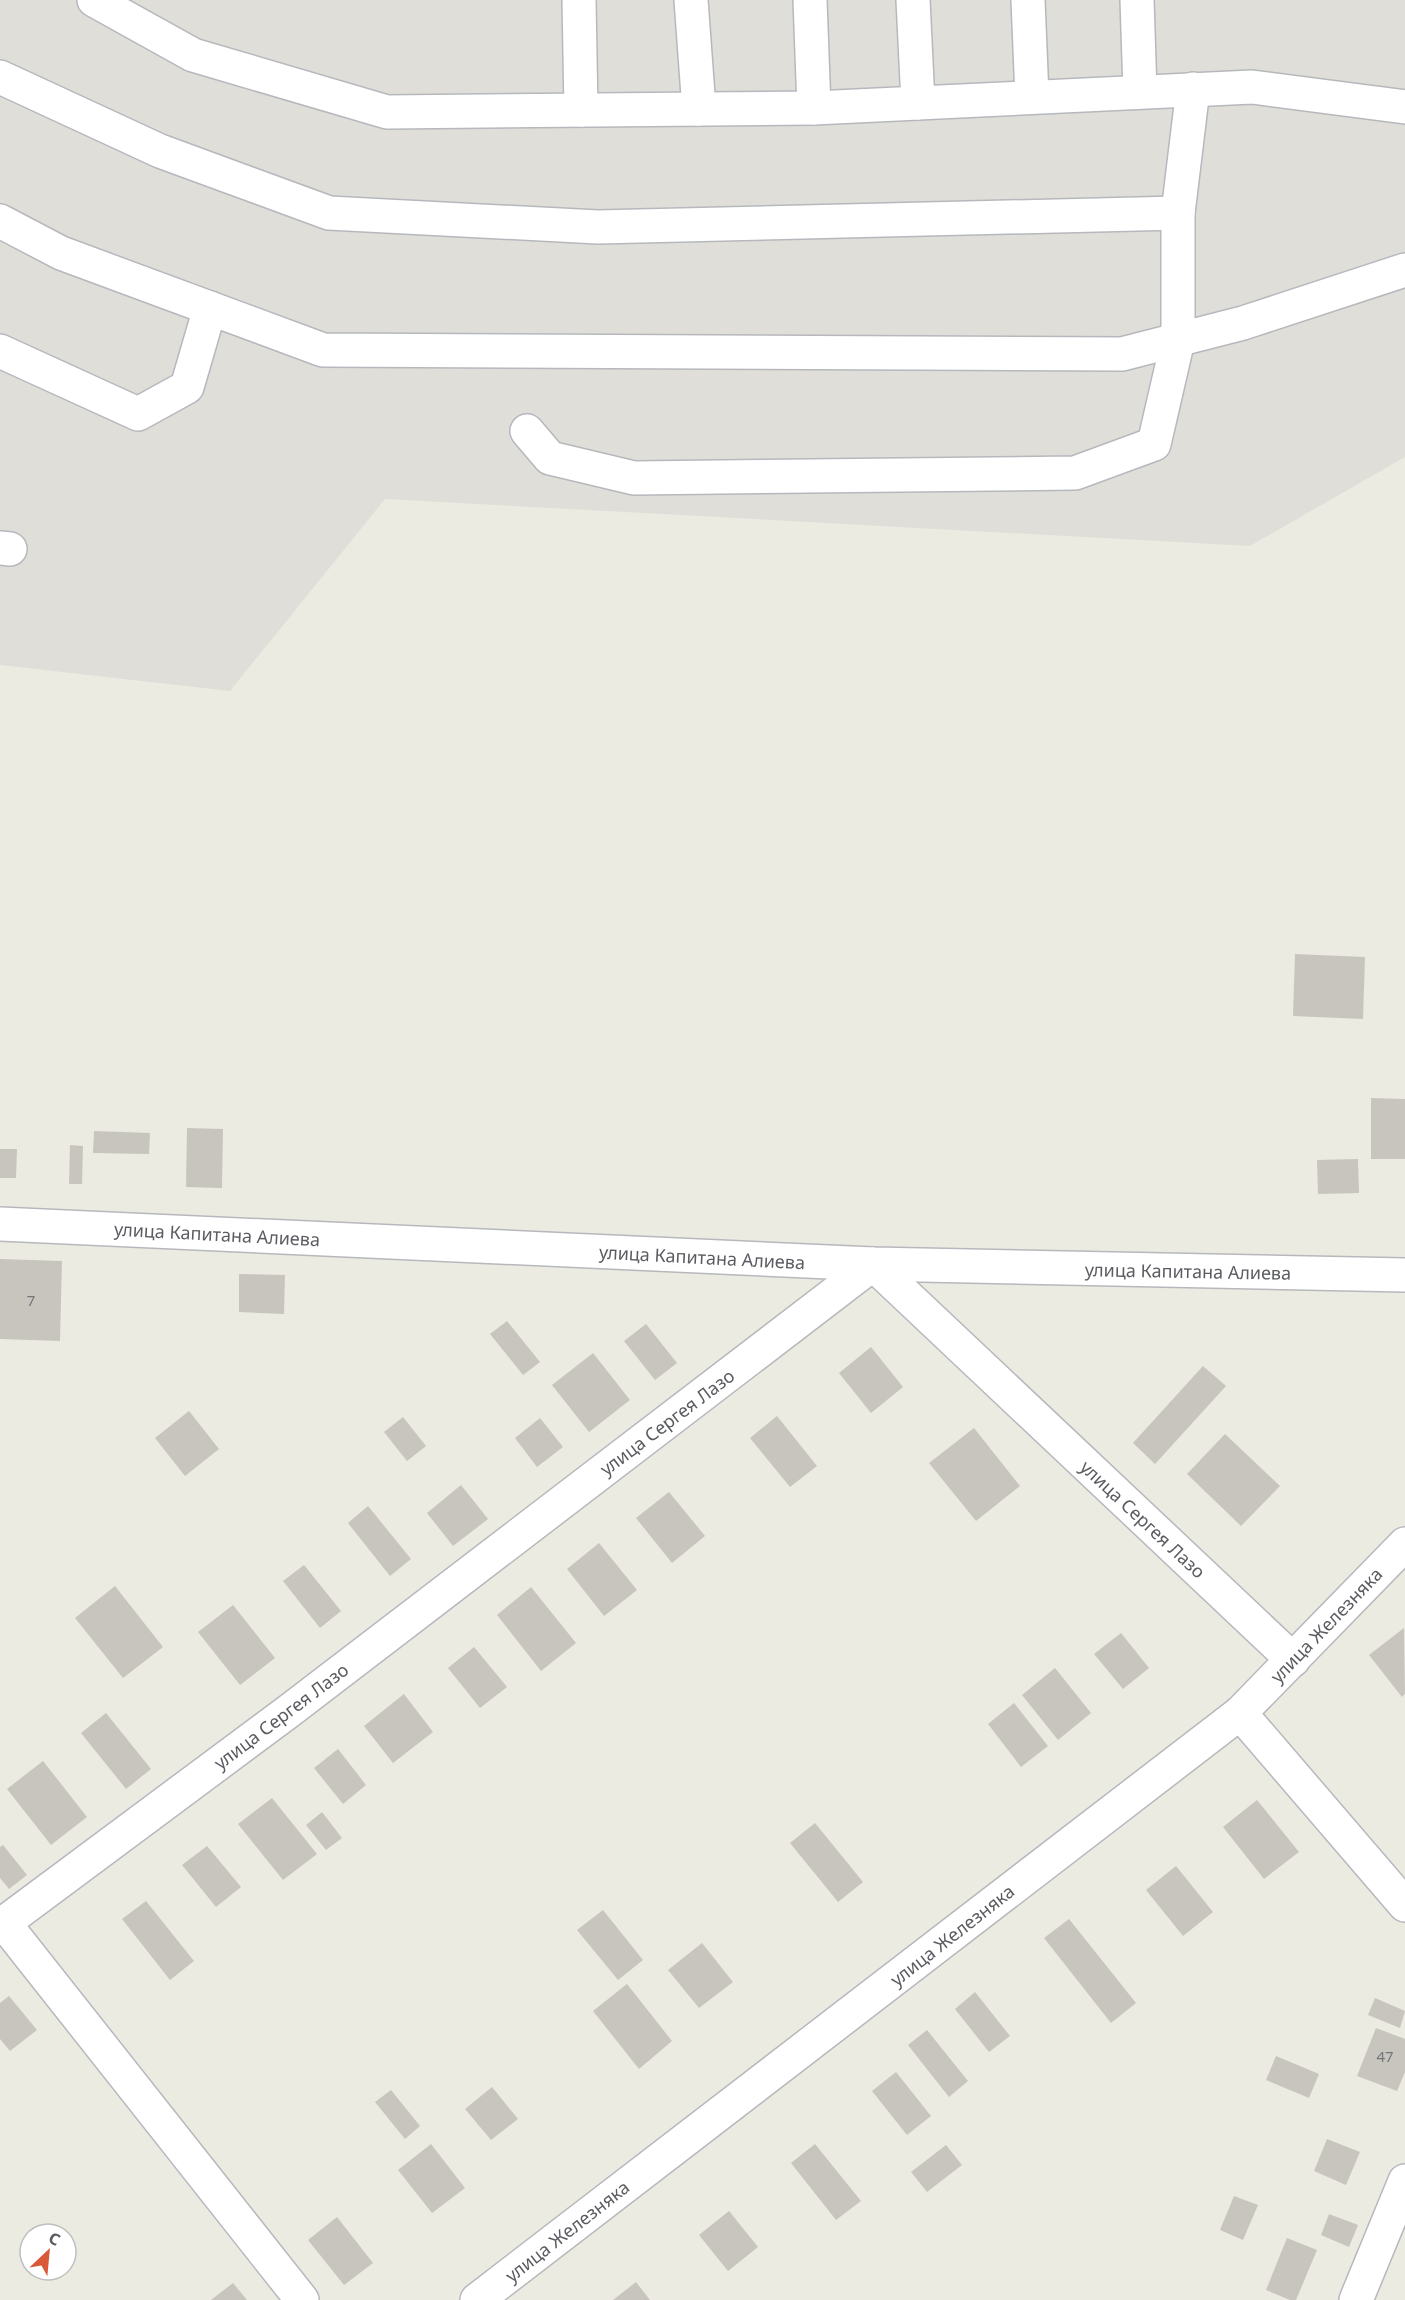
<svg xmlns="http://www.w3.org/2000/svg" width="1405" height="2300" font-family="'Noto Sans',sans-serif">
  <rect width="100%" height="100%" fill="#ecebe1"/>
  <path fill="#dfded9" d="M 0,0 L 1405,0 L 1405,457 L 1250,546 L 385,499 L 230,691 L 0,665 Z"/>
  <g fill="#c7c5be">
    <path d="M 1295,954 L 1365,957 L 1363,1019 L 1293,1016 Z"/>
    <path d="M 1371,1098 L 1405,1099 L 1405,1159 L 1371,1159 Z"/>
    <path d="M 187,1128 L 223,1129 L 222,1188 L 186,1187 Z"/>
    <path d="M 94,1131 L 150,1133 L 149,1154 L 93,1153 Z"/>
    <path d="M 70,1145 L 83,1146 L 82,1184 L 69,1184 Z"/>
    <path d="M 0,1149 L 17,1149 L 16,1178 L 0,1178 Z"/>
    <path d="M 1358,1159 L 1359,1193 L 1318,1194 L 1317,1160 Z"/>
    <path d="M 0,1259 L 62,1261 L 60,1341 L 0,1339 Z"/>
    <path d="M 239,1274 L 285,1275 L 284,1314 L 239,1312 Z"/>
    <path d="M 507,1321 L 540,1362 L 523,1375 L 490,1334 Z"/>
    <path d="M 646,1324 L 677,1363 L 655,1380 L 624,1341 Z"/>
    <path d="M 871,1347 L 903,1387 L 871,1413 L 839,1373 Z"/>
    <path d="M 593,1353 L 630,1400 L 589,1432 L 552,1385 Z"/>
    <path d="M 1203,1366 L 1226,1386 L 1155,1464 L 1133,1443 Z"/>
    <path d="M 189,1411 L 219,1449 L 185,1476 L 155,1438 Z"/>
    <path d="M 777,1416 L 817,1466 L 790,1487 L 750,1438 Z"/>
    <path d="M 403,1417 L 426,1446 L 407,1461 L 384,1432 Z"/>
    <path d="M 540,1418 L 563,1447 L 537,1467 L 515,1438 Z"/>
    <path d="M 974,1428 L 1020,1486 L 976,1521 L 929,1463 Z"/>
    <path d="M 1225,1434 L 1280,1486 L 1241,1526 L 1187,1474 Z"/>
    <path d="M 461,1485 L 488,1519 L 453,1546 L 427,1513 Z"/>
    <path d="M 669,1492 L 705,1536 L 672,1563 L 636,1518 Z"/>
    <path d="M 368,1506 L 411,1559 L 390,1576 L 348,1523 Z"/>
    <path d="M 599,1543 L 637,1590 L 604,1616 L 567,1569 Z"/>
    <path d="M 304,1565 L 341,1611 L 320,1628 L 283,1581 Z"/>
    <path d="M 115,1586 L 163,1647 L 123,1678 L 75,1618 Z"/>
    <path d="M 531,1587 L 576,1643 L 541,1671 L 497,1615 Z"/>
    <path d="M 233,1605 L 275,1658 L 240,1685 L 198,1632 Z"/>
    <path d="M 1404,1628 L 1405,1694 L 1402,1697 L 1369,1655 Z"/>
    <path d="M 1121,1633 L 1149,1668 L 1123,1689 L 1094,1654 Z"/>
    <path d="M 474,1647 L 507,1687 L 480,1708 L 448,1668 Z"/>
    <path d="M 1055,1668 L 1091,1713 L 1058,1740 L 1022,1695 Z"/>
    <path d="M 404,1694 L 433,1732 L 393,1763 L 364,1726 Z"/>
    <path d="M 1014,1703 L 1048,1746 L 1021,1767 L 988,1724 Z"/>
    <path d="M 106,1713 L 151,1769 L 126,1789 L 81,1733 Z"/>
    <path d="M 338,1749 L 366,1785 L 343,1804 L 314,1768 Z"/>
    <path d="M 43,1761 L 87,1817 L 51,1845 L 7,1789 Z"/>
    <path d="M 272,1798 L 317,1854 L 283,1880 L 238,1824 Z"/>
    <path d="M 1257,1800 L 1299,1852 L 1264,1879 L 1223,1827 Z"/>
    <path d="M 322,1812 L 342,1838 L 326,1850 L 306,1825 Z"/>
    <path d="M 815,1823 L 863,1882 L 838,1902 L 790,1843 Z"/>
    <path d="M 3,1845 L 27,1875 L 9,1889 L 0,1878 L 0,1847 Z"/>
    <path d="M 207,1846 L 241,1887 L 216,1907 L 182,1865 Z"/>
    <path d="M 1176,1866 L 1213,1912 L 1183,1936 L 1146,1890 Z"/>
    <path d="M 146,1901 L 194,1961 L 170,1980 L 122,1919 Z"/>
    <path d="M 603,1910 L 643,1960 L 618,1980 L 577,1930 Z"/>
    <path d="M 1069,1919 L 1136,2003 L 1111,2023 L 1044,1938 Z"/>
    <path d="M 702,1943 L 733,1982 L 699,2008 L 668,1970 Z"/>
    <path d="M 627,1984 L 672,2041 L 639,2069 L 593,2011 Z"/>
    <path d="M 975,1992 L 1010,2036 L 989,2052 L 955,2009 Z"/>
    <path d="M 9,1996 L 37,2030 L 10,2051 L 0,2039 L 0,2003 Z"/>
    <path d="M 1375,1998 L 1405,2011 L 1400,2028 L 1368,2015 Z"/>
    <path d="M 1376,2028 L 1405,2039 L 1405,2072 L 1397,2091 L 1357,2076 Z"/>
    <path d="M 927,2030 L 968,2081 L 949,2097 L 908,2045 Z"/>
    <path d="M 1276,2056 L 1319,2074 L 1309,2098 L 1266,2080 Z"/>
    <path d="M 896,2072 L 931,2116 L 907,2135 L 872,2091 Z"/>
    <path d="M 492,2087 L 518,2119 L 491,2140 L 465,2109 Z"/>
    <path d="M 391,2090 L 420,2126 L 405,2139 L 375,2102 Z"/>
    <path d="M 1327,2139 L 1360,2152 L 1346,2185 L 1314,2171 Z"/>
    <path d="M 431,2144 L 465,2188 L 432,2213 L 398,2170 Z"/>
    <path d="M 815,2144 L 861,2201 L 836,2220 L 791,2163 Z"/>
    <path d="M 946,2145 L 962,2165 L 927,2192 L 911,2172 Z"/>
    <path d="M 1234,2196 L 1258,2205 L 1243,2240 L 1220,2230 Z"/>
    <path d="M 729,2211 L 758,2247 L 728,2271 L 699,2235 Z"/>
    <path d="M 1329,2214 L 1358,2225 L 1349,2247 L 1321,2235 Z"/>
    <path d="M 337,2217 L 373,2263 L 344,2285 L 308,2240 Z"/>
    <path d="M 1287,2238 L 1317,2250 L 1296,2300 L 1290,2300 L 1266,2290 Z"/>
    <path d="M 636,2282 L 650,2300 L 613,2300 Z"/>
    <path d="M 233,2283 L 247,2300 L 211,2300 Z"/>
  </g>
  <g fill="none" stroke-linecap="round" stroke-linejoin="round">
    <defs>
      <g id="minor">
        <path d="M 94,0 L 193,55 L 387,112 L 814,108 L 1252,87 L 1405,107"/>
        <path d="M 579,0 L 581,110"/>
        <path d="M 691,0 L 699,109"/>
        <path d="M 810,0 L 814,108"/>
        <path d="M 913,0 L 918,103"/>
        <path d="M 1028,0 L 1032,97"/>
        <path d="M 1137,0 L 1140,92"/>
        <path d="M 0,77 L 160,151 L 329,213 L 598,227 L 1178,213"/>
        <path d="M 0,221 L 61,253 L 323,350 L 1122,354 L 1243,323 L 1405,270"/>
        <path d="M 0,351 L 138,414 L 187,387 L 210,308"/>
        <path d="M 527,431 L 550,458 L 634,478 L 1075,473 L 1154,444 L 1178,340 L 1178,213 L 1193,89"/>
        <path d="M 0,548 L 10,549"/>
        <path d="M 0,1224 L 873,1264 L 1405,1275"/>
        <path d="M 1240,1713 L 1405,1905"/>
        <path d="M 4,1923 L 302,2300"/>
        <path d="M 0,1926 L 289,1711 L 873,1264 L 1293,1660"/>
        <path d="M 477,2300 L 1240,1713 L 1405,1544"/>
        <path d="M 1356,2300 L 1405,2181"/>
      </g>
    </defs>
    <use href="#minor" stroke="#b7b8bd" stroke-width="36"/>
    <use href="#minor" stroke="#fff" stroke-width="33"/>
  </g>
  <g text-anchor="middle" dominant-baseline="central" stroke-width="5" stroke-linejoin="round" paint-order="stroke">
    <g font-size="15" fill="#757678">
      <text x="31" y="1300">7</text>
      <text x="1385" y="2056">47</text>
    </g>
    <g font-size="18" fill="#5a5c61" stroke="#fff">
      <text transform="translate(217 1234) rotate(3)">улица Капитана Алиева</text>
      <text transform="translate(702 1257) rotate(3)">улица Капитана Алиева</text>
      <text transform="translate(1188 1271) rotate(1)">улица Капитана Алиева</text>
      <text transform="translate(667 1422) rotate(-37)">улица Сергея Лазо</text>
      <text transform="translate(1143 1519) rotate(43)">улица Сергея Лазо</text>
      <text transform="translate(1326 1625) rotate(-46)">улица Железняка</text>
      <text transform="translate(281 1716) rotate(-37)">улица Сергея Лазо</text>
      <text transform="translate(952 1935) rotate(-38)">улица Железняка</text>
      <text transform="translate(567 2231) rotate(-38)">улица Железняка</text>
    </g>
  </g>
  <g transform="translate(48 2252) rotate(26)"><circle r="28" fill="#ffffff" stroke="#bdbec0" stroke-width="1.5"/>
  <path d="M0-4.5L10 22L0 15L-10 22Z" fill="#da5938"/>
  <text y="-9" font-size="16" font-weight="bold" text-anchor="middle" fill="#5a5c61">С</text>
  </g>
</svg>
